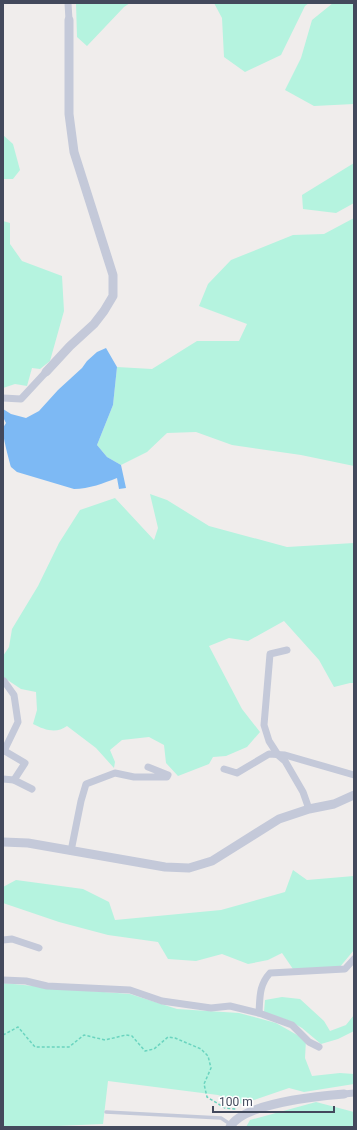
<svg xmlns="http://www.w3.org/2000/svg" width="357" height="1130" font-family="Roboto,sans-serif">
  <rect width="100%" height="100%" fill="#f0edec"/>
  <g fill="#b5f3df">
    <path d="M 76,3 L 130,3 L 124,7 L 87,46 L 77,37 Z"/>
    <path d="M 214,3 L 309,3 L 305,6 L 281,55 L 245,72 L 224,57 L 222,18 Z"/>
    <path d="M 333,3 L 354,3 L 354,104 L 314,106 L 285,90 L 301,58 L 312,20 Z"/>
    <path d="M 3,135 L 13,144 L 20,170 L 13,179 L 3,179 Z"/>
    <path d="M 354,163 L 354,203 L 336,213 L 303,209 L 302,195 Z"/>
    <path d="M 354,218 L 354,466 L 301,455 L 232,445 L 196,432 L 167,433 L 147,452 L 121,465 L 107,457 L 97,445 L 113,405 L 117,367 L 152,369 L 197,341 L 239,341 L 247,324 L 199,306 L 208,284 L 231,260 L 293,235 L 324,234 Z"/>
    <path d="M 3,221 L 10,223 L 10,244 L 22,261 L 62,276 L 64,311 L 50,361 L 40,369 L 32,368 L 27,386 L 15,384 L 3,388 Z"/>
    <path d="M 150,494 L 167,500 L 209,526 L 287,547 L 354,543 L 354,683 L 350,683 L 334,687 L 319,660 L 284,621 L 248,641 L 229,638 L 209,646 L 242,709 L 260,732 L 247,747 L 226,756 L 213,757 L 209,764 L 178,776 L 166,763 L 164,745 L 149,737 L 122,740 L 110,750 L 115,762 L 114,768 L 96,748 L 67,726 C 56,734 45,730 33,724 L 37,710 L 36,692 L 21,689 L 3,677 L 3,656 L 9,647 L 12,629 L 38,586 L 59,543 L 80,510 L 115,498 L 154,540 L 158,528 Z"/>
    <path d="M 293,870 L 307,880 L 354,876 L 354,950 L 339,968 L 293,969 L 282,953 L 268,960 L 248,964 L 222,954 L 196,961 L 168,959 L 158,942 L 108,935 L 59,922 L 3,903 L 3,887 L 16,880 L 83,889 L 109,902 L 115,920 L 221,910 L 285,892 Z"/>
    <path d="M 3,983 L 64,989 L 130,994 L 177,1009 L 239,1013 L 276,1023 L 306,1040 L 305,1058 L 312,1076 L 340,1073 L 354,1074 L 354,1084 L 304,1092 L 289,1088 L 242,1104 L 218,1095 L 108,1081 L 103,1124 L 57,1126 L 57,1127 L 3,1127 Z"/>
    <path d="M 282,997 L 300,999 L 324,1021 L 330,1031 L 346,1025 L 354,1015 L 354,1031 L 338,1039 L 321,1044 L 302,1028 L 290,1021 L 264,1012 L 265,1000 Z"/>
    <path d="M 316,1102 L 354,1112 L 354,1127 L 246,1127 L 250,1120 Z"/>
  </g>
  <path fill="#7db9f4" d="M 106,348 L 117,367 L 113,405 L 97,445 L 107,457 L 121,465 L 126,488 L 119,489 L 117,478 C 104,483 89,489 74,489 L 17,472 L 11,467 C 9,460 2,434 3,429 C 3,427 5,425 6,423 L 3,417 L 3,409 L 11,414 L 26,418 L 39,411 L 58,390 L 82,368 L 87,361 L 97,352 Z"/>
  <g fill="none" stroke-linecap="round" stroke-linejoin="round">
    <path stroke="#6ad4bf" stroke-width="1.5" stroke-dasharray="3 2" stroke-linecap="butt" d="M 3,1035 L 18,1027 L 35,1047 L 69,1047 L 84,1035 L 105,1040 L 126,1035 L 132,1036 L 145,1051 L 154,1049 L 168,1037 L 175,1038 L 201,1049 L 208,1056 L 211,1068 L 204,1084 L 207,1097 L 225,1108 L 236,1109"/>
    <path stroke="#c4c9d9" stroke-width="3.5" d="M 106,1112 L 221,1118 L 230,1124"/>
    <g stroke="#c4c9d9" stroke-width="7">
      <path d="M 68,3 L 69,20"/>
      <path d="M 3,398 L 21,399 L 46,372"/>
      <path d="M 287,650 L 270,654 L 264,725 L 269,741 L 278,755 L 285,761 L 303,792 L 309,809"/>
      <path d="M 3,750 L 25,763 L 14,780"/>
      <path d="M 4,751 L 18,722 L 14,695 L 4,681"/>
      <path d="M 224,769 L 237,773 L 269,754 L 285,755 L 354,775"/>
      <path d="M 3,779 L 14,780 L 32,789"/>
      <path d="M 71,851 L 81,801 L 86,784 L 115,773 L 134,777 L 167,777 L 168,775 L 148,767"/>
      <path d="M 3,940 L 12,939 L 39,948"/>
      <path d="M 3,980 L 26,981 L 47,986 L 130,990 L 162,1001 L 211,1008 L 230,1006 L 259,1013 L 292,1025 L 309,1042 L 319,1047"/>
      <path d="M 259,1013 C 260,997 259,985 270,973 L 345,969 L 354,959"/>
      <path d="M 344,1094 L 354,1093"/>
    </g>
    <g stroke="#c4c9d9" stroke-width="9">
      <path d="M 46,372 L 70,346 L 94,324 L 104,311 L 113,296 L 113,275 L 74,152 L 69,114 L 69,20"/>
      <path d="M 3,842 L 28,843 L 165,867 L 189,868 L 212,861 L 279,819 L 309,809 L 334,804 L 354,795"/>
      <path d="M 230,1127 C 243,1103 319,1096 344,1094"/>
    </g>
  </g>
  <rect width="357" height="1130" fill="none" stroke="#43495c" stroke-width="8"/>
  <path d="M213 1106v6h121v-6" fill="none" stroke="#43495c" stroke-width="2"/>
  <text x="219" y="1106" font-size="12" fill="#43495c" stroke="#ffffff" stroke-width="3" paint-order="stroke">100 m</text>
</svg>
